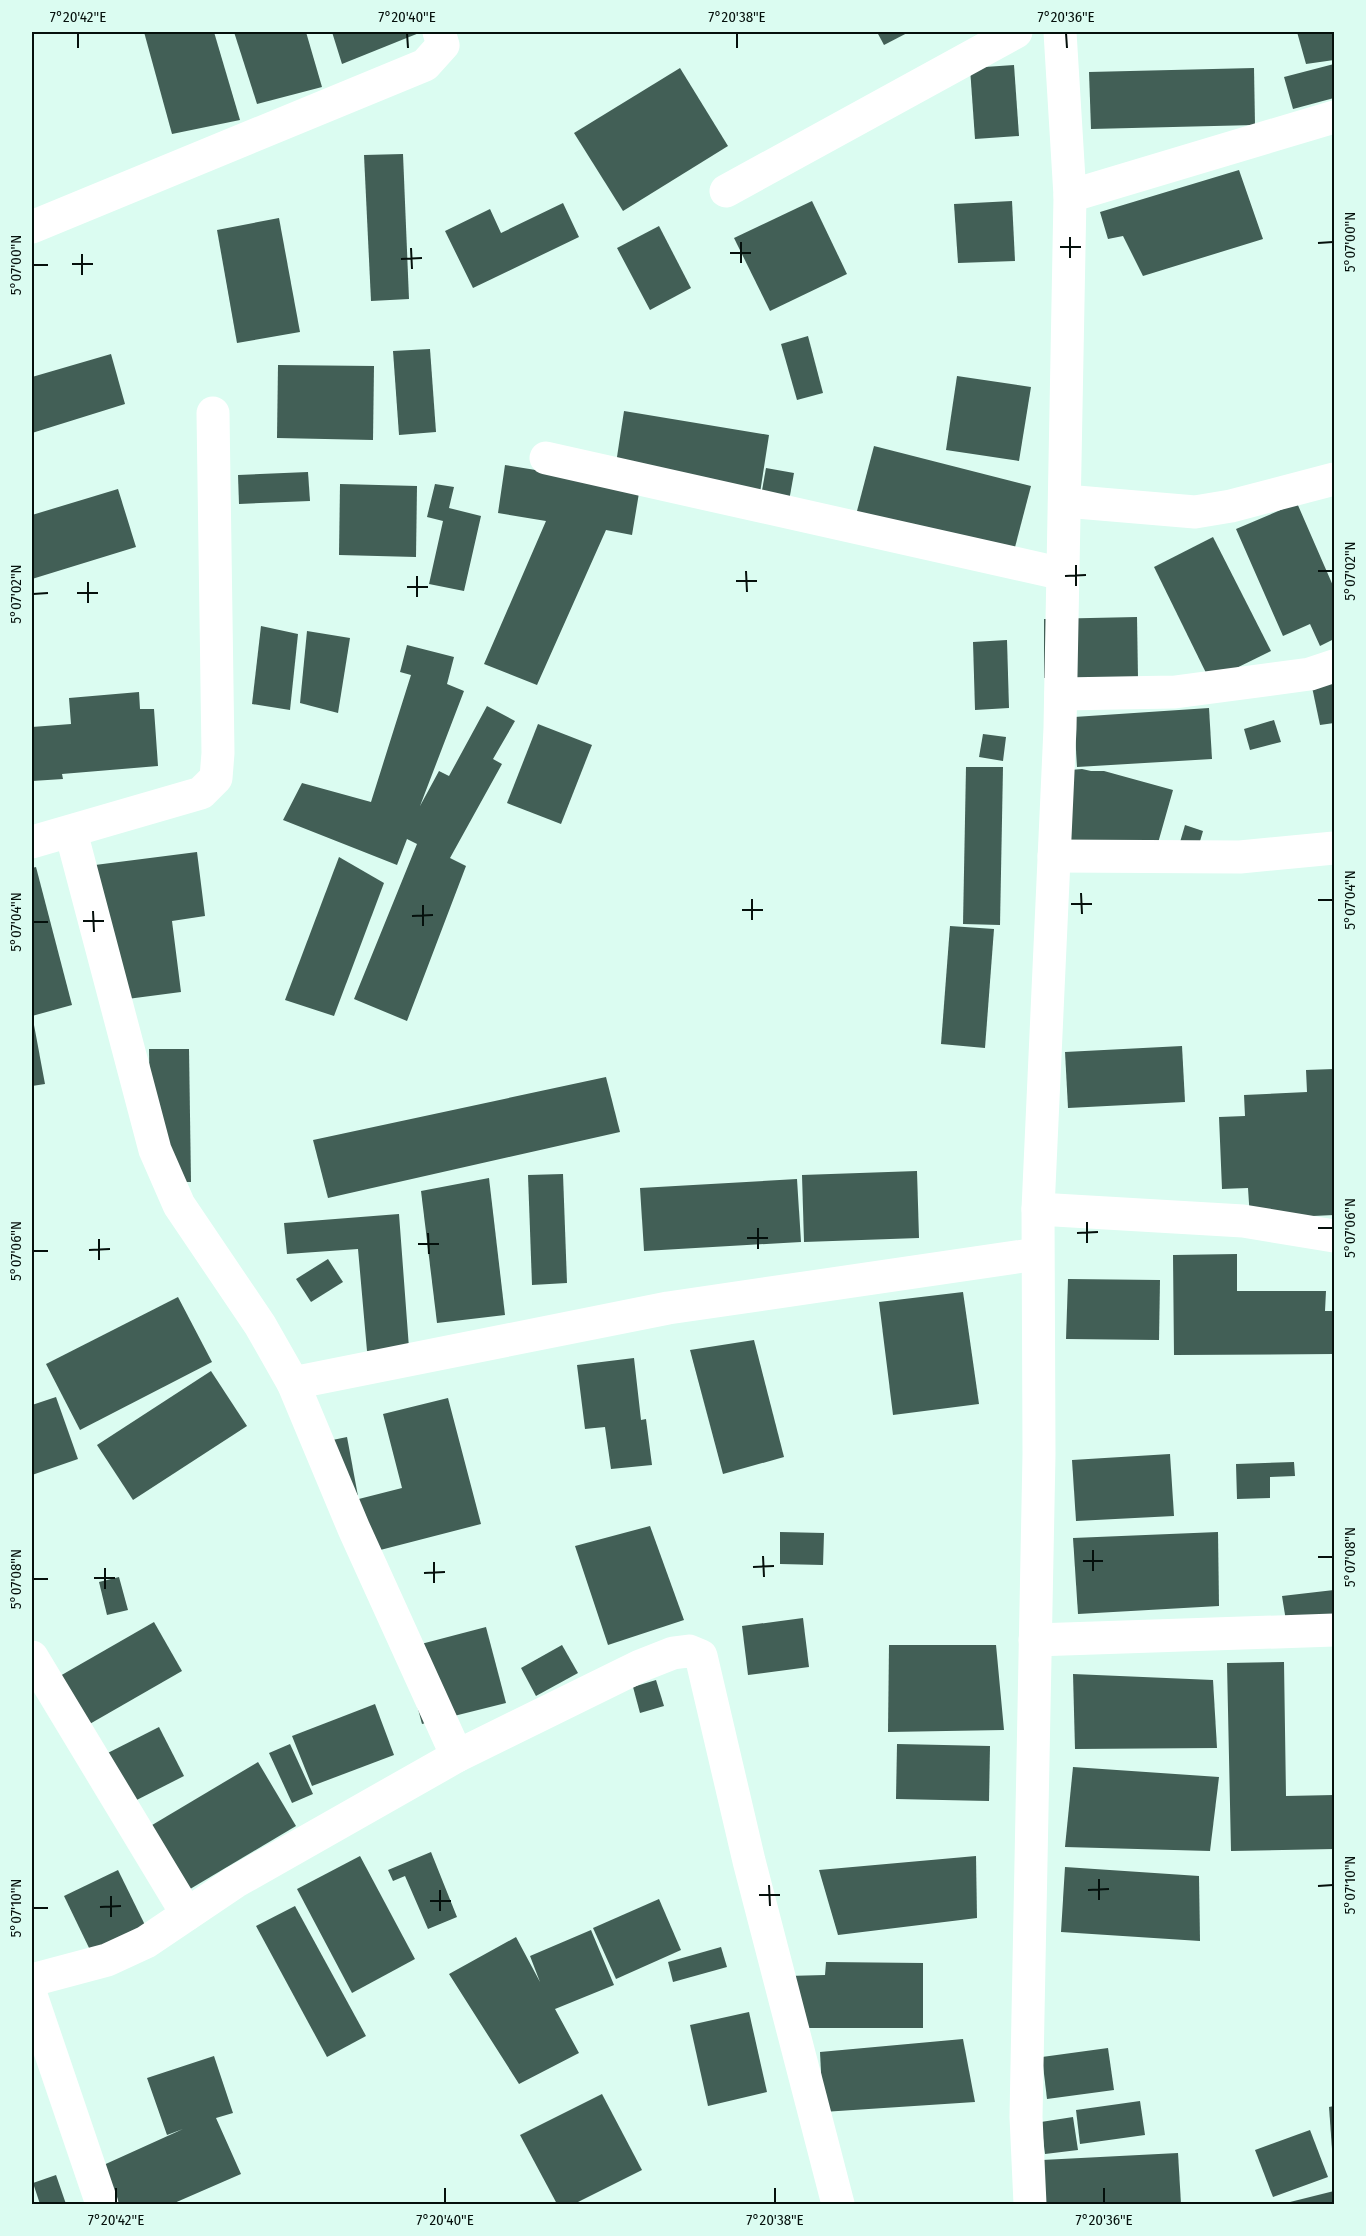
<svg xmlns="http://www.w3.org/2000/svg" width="1366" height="2236" font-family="'Fira Sans Condensed',sans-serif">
  <rect width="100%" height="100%" fill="#dbfcf1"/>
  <g fill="#425f56">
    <path d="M 144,32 L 214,32 L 240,120 L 172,134 Z"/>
    <path d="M 234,32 L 306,32 L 322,87 L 257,104 Z"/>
    <path d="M 332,32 L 418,32 L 419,33 L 342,64 Z"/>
    <path d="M 877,32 L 909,32 L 884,45 Z"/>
    <path d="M 1297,32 L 1334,32 L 1334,60 L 1306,64 Z"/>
    <path d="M 1334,64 L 1334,98 L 1293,109 L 1284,77 Z"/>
    <path d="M 1014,65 L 1019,136 L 975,139 L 970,68 Z"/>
    <path d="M 680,68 L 728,146 L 623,211 L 574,133 Z"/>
    <path d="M 1254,68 L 1255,125 L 1091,129 L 1089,72 Z"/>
    <path d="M 403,154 L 409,299 L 371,301 L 364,155 Z"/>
    <path d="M 1239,170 L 1263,239 L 1143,276 L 1123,236 L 1108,239 L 1100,212 Z"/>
    <path d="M 812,201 L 847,274 L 770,311 L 734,238 Z"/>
    <path d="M 1012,201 L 1015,261 L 958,263 L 954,204 Z"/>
    <path d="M 563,203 L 579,237 L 473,288 L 445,231 L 490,209 L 501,233 Z"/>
    <path d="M 279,218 L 300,332 L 237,343 L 217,230 Z"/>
    <path d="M 659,226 L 691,288 L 650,310 L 617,248 Z"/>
    <path d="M 808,336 L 823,393 L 797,400 L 781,344 Z"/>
    <path d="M 430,349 L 436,432 L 399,435 L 393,351 Z"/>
    <path d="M 111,354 L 125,404 L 32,433 L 32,377 Z"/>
    <path d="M 278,365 L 374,366 L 373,440 L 277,438 Z"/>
    <path d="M 957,376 L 1031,387 L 1019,461 L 946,450 Z"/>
    <path d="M 624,411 L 769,435 L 760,493 L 615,470 Z"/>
    <path d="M 874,446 L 1031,486 L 1009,570 L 852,530 Z"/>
    <path d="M 505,465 L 640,487 L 632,535 L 606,530 L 537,685 L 484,664 L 546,521 L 498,513 Z"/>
    <path d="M 766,468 L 794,473 L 789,501 L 761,496 Z"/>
    <path d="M 308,472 L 310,501 L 239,504 L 238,475 Z"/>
    <path d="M 340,484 L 417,486 L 416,557 L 339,555 Z"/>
    <path d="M 435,484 L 454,487 L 449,508 L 481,516 L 464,591 L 429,584 L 443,521 L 427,517 Z"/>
    <path d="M 118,489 L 136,547 L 32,579 L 32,515 Z"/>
    <path d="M 1297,503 L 1334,588 L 1334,639 L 1320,646 L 1310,624 L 1283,636 L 1236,529 Z"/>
    <path d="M 1213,537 L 1271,651 L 1210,681 L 1154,567 Z"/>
    <path d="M 1137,617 L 1138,678 L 1044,678 L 1044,619 Z"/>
    <path d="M 261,626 L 298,634 L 290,710 L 252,704 Z"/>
    <path d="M 307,631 L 350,638 L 338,713 L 300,703 Z"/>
    <path d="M 1007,640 L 1009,708 L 975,710 L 973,642 Z"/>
    <path d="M 407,645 L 454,657 L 447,684 L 464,691 L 420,806 L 439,771 L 449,776 L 487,706 L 515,721 L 493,759 L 502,764 L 450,858 L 466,866 L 407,1021 L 354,999 L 417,844 L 407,839 L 397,865 L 283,820 L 302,783 L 371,802 L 411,675 L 400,672 Z"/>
    <path d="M 1334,662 L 1334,723 L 1320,725 L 1308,668 Z"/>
    <path d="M 139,692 L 140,709 L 154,709 L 158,766 L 62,774 L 63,779 L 32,781 L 32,727 L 71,724 L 69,698 Z"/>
    <path d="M 1209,708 L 1212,759 L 1077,767 L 1074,717 Z"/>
    <path d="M 1274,720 L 1281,742 L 1250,750 L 1244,729 Z"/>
    <path d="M 538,724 L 592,745 L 561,824 L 507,803 Z"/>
    <path d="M 983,734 L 1006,737 L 1003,761 L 979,757 Z"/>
    <path d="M 966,767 L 1003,767 L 1000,925 L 963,924 Z"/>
    <path d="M 1082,769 L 1091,771 L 1104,771 L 1173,790 L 1158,843 L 1178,849 L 1185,825 L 1203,831 L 1193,865 L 1148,869 L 1050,834 L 1046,772 Z"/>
    <path d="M 197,852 L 205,916 L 172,921 L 181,992 L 112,1001 L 95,865 Z"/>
    <path d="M 339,857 L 384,883 L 334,1016 L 285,1000 Z"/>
    <path d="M 36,867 L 72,1005 L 32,1016 L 32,868 Z"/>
    <path d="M 950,926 L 994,929 L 985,1048 L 941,1044 Z"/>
    <path d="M 34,1025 L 45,1084 L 32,1086 L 32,1026 Z"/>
    <path d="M 1182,1046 L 1185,1102 L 1068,1108 L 1065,1052 Z"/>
    <path d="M 149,1049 L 189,1049 L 191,1182 L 151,1182 Z"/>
    <path d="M 1334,1069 L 1334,1215 L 1250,1219 L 1248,1188 L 1222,1189 L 1219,1117 L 1245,1116 L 1244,1095 L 1307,1092 L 1306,1070 Z"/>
    <path d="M 606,1077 L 620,1132 L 328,1198 L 313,1140 Z"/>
    <path d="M 917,1171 L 919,1238 L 804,1242 L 802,1175 Z"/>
    <path d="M 563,1174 L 567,1283 L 532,1285 L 528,1175 Z"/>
    <path d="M 489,1178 L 505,1315 L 437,1323 L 421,1191 Z"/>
    <path d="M 797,1179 L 801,1242 L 644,1251 L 640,1188 Z"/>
    <path d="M 399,1214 L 409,1348 L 367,1351 L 358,1249 L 287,1254 L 284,1223 Z"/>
    <path d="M 1237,1254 L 1237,1291 L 1326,1291 L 1325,1311 L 1334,1311 L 1334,1354 L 1174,1355 L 1173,1255 Z"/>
    <path d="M 328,1259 L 343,1282 L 311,1302 L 296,1279 Z"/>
    <path d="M 1068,1279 L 1160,1280 L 1159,1340 L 1066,1339 Z"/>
    <path d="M 963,1292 L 979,1404 L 893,1415 L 879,1302 Z"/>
    <path d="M 178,1297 L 212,1362 L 80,1430 L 46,1364 Z"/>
    <path d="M 754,1340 L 784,1457 L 723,1474 L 690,1350 Z"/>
    <path d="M 634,1358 L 641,1420 L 646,1419 L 652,1465 L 611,1469 L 605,1427 L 585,1429 L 577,1365 Z"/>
    <path d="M 211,1371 L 247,1426 L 133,1500 L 97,1445 Z"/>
    <path d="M 56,1397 L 78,1459 L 32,1475 L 32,1405 Z"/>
    <path d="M 448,1398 L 481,1524 L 357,1556 L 343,1503 L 402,1488 L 383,1414 Z"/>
    <path d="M 347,1437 L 358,1496 L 318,1443 Z"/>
    <path d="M 1170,1454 L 1174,1516 L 1076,1521 L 1072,1460 Z"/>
    <path d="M 1294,1462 L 1295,1476 L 1270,1477 L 1270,1498 L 1237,1499 L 1236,1464 Z"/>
    <path d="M 650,1526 L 684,1620 L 608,1645 L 575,1546 Z"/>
    <path d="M 780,1532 L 824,1533 L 823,1565 L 780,1564 Z"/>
    <path d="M 1218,1532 L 1219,1606 L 1078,1614 L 1073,1538 Z"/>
    <path d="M 119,1577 L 128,1610 L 107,1615 L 99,1582 Z"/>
    <path d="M 1334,1590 L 1334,1616 L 1286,1621 L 1282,1596 Z"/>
    <path d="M 803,1618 L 809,1667 L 748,1675 L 742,1626 Z"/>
    <path d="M 154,1622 L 182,1671 L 74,1733 L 46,1684 Z"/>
    <path d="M 486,1627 L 506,1703 L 422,1724 L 402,1649 Z"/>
    <path d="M 562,1645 L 578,1673 L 536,1696 L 521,1668 Z"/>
    <path d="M 889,1645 L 996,1645 L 1004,1730 L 888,1732 Z"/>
    <path d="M 1284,1662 L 1286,1796 L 1334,1795 L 1334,1849 L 1231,1851 L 1227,1663 Z"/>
    <path d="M 1073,1674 L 1213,1680 L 1217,1748 L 1075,1749 Z"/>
    <path d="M 656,1680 L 664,1706 L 640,1713 L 633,1687 Z"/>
    <path d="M 375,1704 L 394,1755 L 312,1786 L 292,1736 Z"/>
    <path d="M 159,1727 L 184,1776 L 117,1810 L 92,1761 Z"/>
    <path d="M 290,1744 L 313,1794 L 292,1803 L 269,1753 Z"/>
    <path d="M 897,1744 L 990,1746 L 989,1801 L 896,1799 Z"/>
    <path d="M 258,1762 L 296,1826 L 170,1901 L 132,1837 Z"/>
    <path d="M 1073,1767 L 1219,1777 L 1210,1851 L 1065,1847 Z"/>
    <path d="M 431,1852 L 457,1917 L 428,1929 L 405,1876 L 393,1881 L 388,1870 Z"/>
    <path d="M 360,1856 L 415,1959 L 352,1993 L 297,1889 Z"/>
    <path d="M 976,1856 L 977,1918 L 838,1935 L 819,1870 Z"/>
    <path d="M 1065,1867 L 1199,1876 L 1200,1941 L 1061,1932 Z"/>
    <path d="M 118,1870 L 145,1925 L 91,1952 L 64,1896 Z"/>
    <path d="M 659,1899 L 681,1950 L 616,1979 L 593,1928 Z"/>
    <path d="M 295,1906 L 366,2036 L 327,2057 L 256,1926 Z"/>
    <path d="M 591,1930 L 614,1985 L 555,2009 L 579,2053 L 519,2084 L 449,1974 L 516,1937 L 540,1982 L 530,1956 Z"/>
    <path d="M 721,1947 L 727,1967 L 673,1982 L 668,1962 Z"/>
    <path d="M 826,1962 L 923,1963 L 923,2028 L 787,2028 L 787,1976 L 825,1975 Z"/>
    <path d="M 749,2012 L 767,2092 L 708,2106 L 690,2025 Z"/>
    <path d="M 963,2039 L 975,2102 L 823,2112 L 820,2052 Z"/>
    <path d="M 1108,2048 L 1114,2090 L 1047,2099 L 1042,2057 Z"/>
    <path d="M 214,2056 L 233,2113 L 216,2118 L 241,2174 L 172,2204 L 90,2204 L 77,2177 L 183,2129 L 167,2135 L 147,2078 Z"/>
    <path d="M 602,2094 L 642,2170 L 574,2204 L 557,2204 L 520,2135 Z"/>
    <path d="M 1140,2101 L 1145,2135 L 1080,2144 L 1076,2110 Z"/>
    <path d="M 1334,2106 L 1334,2163 L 1333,2163 L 1329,2107 Z"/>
    <path d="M 1073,2117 L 1078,2150 L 1045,2154 L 1041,2122 Z"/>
    <path d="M 1310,2130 L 1328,2177 L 1273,2197 L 1255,2150 Z"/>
    <path d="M 1178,2153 L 1181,2204 L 1045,2204 L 1042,2160 Z"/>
    <path d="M 56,2175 L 66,2204 L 40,2204 L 33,2183 Z"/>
    <path d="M 1334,2191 L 1334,2204 L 1282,2204 Z"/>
  </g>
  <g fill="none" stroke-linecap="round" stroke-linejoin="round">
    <g stroke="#fff" stroke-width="33">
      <path d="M 726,191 L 1016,32"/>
      <path d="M 1070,196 L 1334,117"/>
      <path d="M 32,227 L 425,65 L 443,45 L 439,32"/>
      <path d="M 546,458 L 1063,574"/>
      <path d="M 1065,501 L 1195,512 L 1231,506 L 1334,479"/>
      <path d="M 1061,694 L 1175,692 L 1310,674 L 1334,666"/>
      <path d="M 71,832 L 155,1150 L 179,1205 L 260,1325 L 293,1383 L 354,1529 L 457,1756"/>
      <path d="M 32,842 L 201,793 L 216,778 L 218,753 L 213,413"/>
      <path d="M 1054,856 L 1240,857 L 1334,848"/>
      <path d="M 1038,1209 L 1243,1221 L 1334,1236"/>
      <path d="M 293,1383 L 668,1308 L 1037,1254"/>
      <path d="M 1035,1640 L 1334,1630"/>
      <path d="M 32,1657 L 187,1914"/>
      <path d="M 32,1980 L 107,1960 L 146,1942 L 235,1882 L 457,1756 L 640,1666 L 673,1653 L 689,1651 L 701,1656 L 749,1861 L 838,2204"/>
      <path d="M 32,1998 L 102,2204"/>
      <path d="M 1030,2204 L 1026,2117 L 1039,1454 L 1038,1209 L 1060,728 L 1070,196 L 1060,32"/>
    </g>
  </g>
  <path fill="none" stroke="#05100c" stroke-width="2" d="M 78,33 L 78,48M 407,33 L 408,48M 737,33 L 737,48M 1066,33 L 1067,48M 1070,237 L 1070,258M 741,242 L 741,263M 1318,243 L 1333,242M 1060,247 L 1081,247M 411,248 L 412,269M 730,253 L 751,253M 82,254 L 82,275M 401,259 L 422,258M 72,264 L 93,264M 33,265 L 48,265M 1076,565 L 1076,586M 746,571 L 747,592M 1318,571 L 1333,571M 417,576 L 417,597M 1065,576 L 1086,575M 736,581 L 757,581M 88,582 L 88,603M 407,587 L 428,587M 77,593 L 98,593M 33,594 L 48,593M 1081,893 L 1082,914M 752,899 L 752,920M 1318,900 L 1333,900M 1071,904 L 1092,904M 423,905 L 423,926M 742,910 L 763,910M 93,911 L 94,932M 412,916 L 433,915M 83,921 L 104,921M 33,922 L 48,922M 1087,1222 L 1087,1243M 758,1228 L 758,1249M 1318,1228 L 1333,1228M 428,1233 L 429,1254M 1077,1233 L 1098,1232M 747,1238 L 768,1238M 99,1239 L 99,1260M 418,1244 L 439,1244M 89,1250 L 110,1249M 33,1251 L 48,1251M 1093,1550 L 1093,1571M 763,1556 L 764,1577M 1318,1557 L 1333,1557M 1083,1561 L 1103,1561M 434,1562 L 434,1583M 753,1567 L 774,1566M 105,1568 L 105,1589M 424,1573 L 445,1572M 94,1578 L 115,1578M 33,1579 L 48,1579M 1099,1879 L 1099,1900M 769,1885 L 770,1906M 1318,1886 L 1333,1885M 440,1890 L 440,1911M 1088,1890 L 1109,1889M 759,1895 L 780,1895M 111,1896 L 111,1917M 430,1901 L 451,1901M 100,1907 L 121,1906M 33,1908 L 48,1908M 116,2188 L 116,2203M 445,2188 L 445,2203M 775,2188 L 775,2203M 1104,2188 L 1104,2203"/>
  <rect width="1366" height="2236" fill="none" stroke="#dbfcf1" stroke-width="66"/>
  <rect x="33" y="33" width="1300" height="2170" fill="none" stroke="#05100c" stroke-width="2"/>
  <g font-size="15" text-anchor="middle" fill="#05100c">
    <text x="78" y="22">7°20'42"E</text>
    <text x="407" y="22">7°20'40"E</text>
    <text x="737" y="22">7°20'38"E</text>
    <text x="1066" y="22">7°20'36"E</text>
    <text transform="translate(1350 242) rotate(-90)" y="5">5°07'00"N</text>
    <text transform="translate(16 265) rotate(-90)" y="5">5°07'00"N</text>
    <text transform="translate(1350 571) rotate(-90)" y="5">5°07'02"N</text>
    <text transform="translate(16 594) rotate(-90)" y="5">5°07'02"N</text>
    <text transform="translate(1350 900) rotate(-90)" y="5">5°07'04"N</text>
    <text transform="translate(16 922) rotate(-90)" y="5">5°07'04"N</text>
    <text transform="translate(1350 1228) rotate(-90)" y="5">5°07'06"N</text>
    <text transform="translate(16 1251) rotate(-90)" y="5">5°07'06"N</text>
    <text transform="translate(1350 1557) rotate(-90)" y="5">5°07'08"N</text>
    <text transform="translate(16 1579) rotate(-90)" y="5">5°07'08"N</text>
    <text transform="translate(1350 1885) rotate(-90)" y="5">5°07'10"N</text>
    <text transform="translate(16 1908) rotate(-90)" y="5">5°07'10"N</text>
    <text x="116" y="2225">7°20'42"E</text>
    <text x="445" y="2225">7°20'40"E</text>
    <text x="775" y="2225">7°20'38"E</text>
    <text x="1104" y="2225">7°20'36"E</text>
  </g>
</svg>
